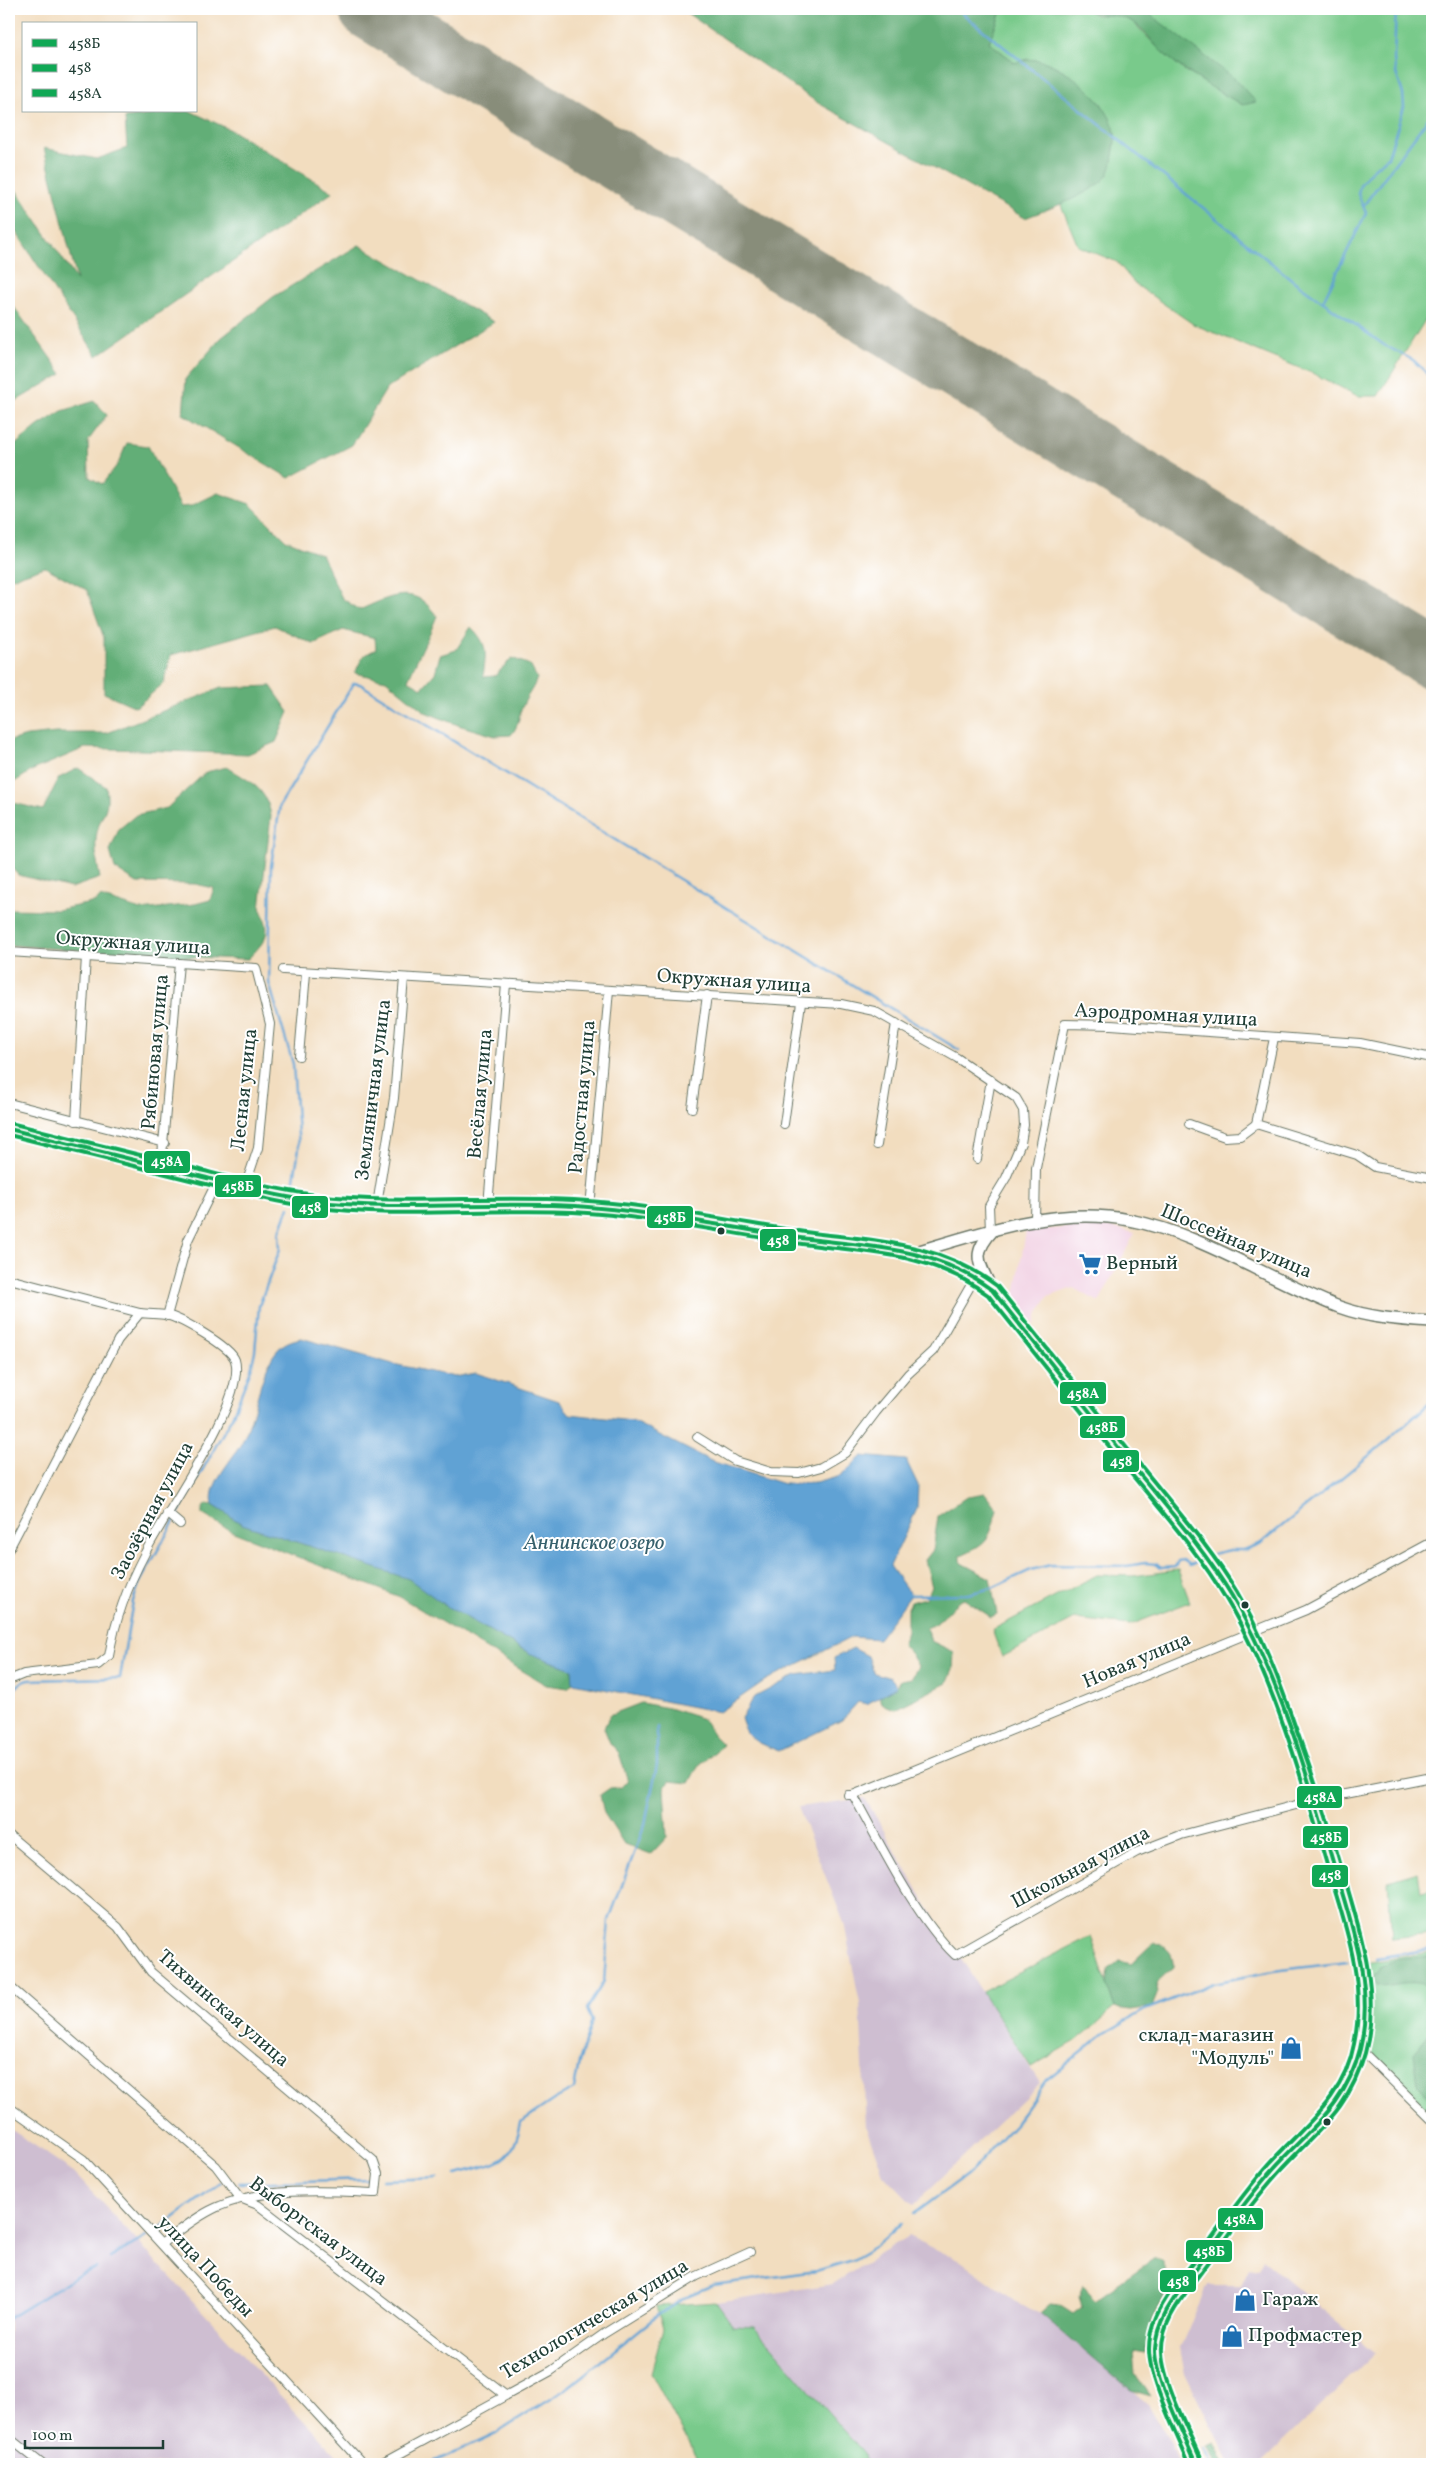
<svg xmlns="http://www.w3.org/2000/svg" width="1441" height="2473" font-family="Vollkorn,serif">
  <rect width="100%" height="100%" fill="#fff"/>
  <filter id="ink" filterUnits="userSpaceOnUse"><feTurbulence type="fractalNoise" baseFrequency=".02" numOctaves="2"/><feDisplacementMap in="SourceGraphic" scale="10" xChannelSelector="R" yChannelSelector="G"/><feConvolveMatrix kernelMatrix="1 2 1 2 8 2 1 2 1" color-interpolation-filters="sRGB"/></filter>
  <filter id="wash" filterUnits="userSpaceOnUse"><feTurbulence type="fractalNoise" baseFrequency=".0096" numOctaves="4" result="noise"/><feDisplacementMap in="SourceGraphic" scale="20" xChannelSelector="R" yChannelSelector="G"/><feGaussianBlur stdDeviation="1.12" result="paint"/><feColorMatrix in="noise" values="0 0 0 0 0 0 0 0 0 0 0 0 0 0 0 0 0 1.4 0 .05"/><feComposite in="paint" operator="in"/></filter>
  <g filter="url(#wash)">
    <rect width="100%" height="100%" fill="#f2ddbf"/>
    <path fill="#f1d0e3" d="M 1100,1225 L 1135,1233 L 1099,1302 L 1073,1288 L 1048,1297 L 1037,1315 L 1035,1325 L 1014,1300 L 1026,1231 Z"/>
    <g fill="#cebed1">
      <path d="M 865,1798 L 926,1904 L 1040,2083 L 913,2205 L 883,2174 L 866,2127 L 860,2004 L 844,1923 L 798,1807 Z"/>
      <path d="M 9,2128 L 72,2171 L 344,2464 L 9,2464 Z"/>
      <path d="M 908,2236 L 961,2261 L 1022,2306 L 1040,2313 L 1148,2404 L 1171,2444 L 1179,2464 L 870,2464 L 865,2459 L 864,2453 L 754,2327 L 733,2326 L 716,2302 L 833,2284 Z"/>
      <path d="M 1263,2260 L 1375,2353 L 1260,2464 L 1230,2464 L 1185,2373 L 1180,2348 L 1207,2285 L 1241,2285 L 1249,2268 L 1258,2270 Z"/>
    </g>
    <g fill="#79ca8b" stroke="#4c8460">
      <path d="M 1002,9 L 1084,9 L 1096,15 L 1115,15 L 1132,21 L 1161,51 L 1185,71 L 1243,105 L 1143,9 L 1432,9 L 1432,309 L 1378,396 L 1358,396 L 1314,374 L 1193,324 L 1135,284 L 1117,262 L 1078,246 L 1061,205 L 1106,177 L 1114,149 L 1115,132 L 1101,103 L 1027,59 L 1015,63 L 989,42 Z"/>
      <path d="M 1178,1570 L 1190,1602 L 1130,1625 L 1075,1619 L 1002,1657 L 992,1630 L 1097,1575 L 1133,1576 Z"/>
      <path d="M 1418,1872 L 1421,1891 L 1432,1889 L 1432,1934 L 1392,1938 L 1388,1881 Z"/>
      <path d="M 1091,1936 L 1115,2008 L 1076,2041 L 1031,2067 L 982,1992 Z"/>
      <path d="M 1432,1952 L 1432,2115 L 1363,2047 L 1365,1963 Z"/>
      <path d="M 716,2302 L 733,2326 L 754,2327 L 864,2453 L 865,2459 L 870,2464 L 700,2464 L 651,2373 L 663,2329 L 657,2306 Z"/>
    </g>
    <g fill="#62ae77" stroke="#407656">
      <path d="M 681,9 L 1002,9 L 989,42 L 1015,63 C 1026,59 1036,58 1048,63 C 1073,72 1110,105 1115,132 C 1116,139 1114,148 1113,155 C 1112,162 1111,171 1106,177 C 1092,194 1046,210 1025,218 L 818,103 Z"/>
      <path d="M 1084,9 L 1143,9 L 1235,79 L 1256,102 L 1243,105 C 1215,90 1188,74 1163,53 C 1153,44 1143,27 1131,21 C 1114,12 1101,18 1084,9 Z"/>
      <path d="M 186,111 L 190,111 L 231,130 L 333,192 L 97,356 L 9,221 L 9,191 L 14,187 L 77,280 L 44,148 L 97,159 L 127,148 L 125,118 Z"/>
      <path d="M 359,245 L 494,322 L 387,388 L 352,445 L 289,478 L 183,414 L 186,378 L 221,338 L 273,297 Z"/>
      <path d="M 9,300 L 62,374 L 9,405 Z"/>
      <path d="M 95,401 L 107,415 L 88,441 L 89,477 L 102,484 L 118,464 L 127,443 L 148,446 L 181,507 L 191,506 L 218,493 L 250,504 L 286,540 L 321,554 L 342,598 L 359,610 C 379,602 403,587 423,601 C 428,605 433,611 437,616 C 428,639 417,658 408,680 L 422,688 L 435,673 L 440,655 L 456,650 L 471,627 C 489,645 486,653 483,677 L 495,676 L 512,658 L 530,665 L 537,678 C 534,688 528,694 524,703 C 518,715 520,725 511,735 L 495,736 L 458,725 L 425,712 L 386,680 L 355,673 L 363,656 L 376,649 L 375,638 L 343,630 L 313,644 L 275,626 L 171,655 L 164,683 L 136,707 L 104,693 L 104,638 L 87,590 L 45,567 L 9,579 L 9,450 L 38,426 L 62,411 Z"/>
      <path d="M 271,686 L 289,712 L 276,742 L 248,754 L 85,748 L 33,770 L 16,781 L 9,782 L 9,741 L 27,736 L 56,733 L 107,733 L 221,688 Z"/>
      <path d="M 227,767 C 249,781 267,788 271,816 L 260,908 C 273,934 266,940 248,959 L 153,956 L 9,945 L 9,909 L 57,910 L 96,902 L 100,897 L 141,910 L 195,904 L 210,900 L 214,888 L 195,884 L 137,883 L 115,869 L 110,851 L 119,829 L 136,815 L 167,808 L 206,772 Z"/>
      <path d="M 78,768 L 106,787 C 110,813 102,810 97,832 C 94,847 97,863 100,878 L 71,888 L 18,875 L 9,865 L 9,802 L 43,810 L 59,778 Z"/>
      <path d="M 985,1493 L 997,1509 C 990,1539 988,1543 961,1555 L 961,1563 L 990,1578 L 997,1614 L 991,1617 L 964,1599 C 947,1606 947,1621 926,1628 L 931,1641 L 954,1652 L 953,1670 L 947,1683 L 895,1709 L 886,1706 L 880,1701 L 880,1696 L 897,1686 L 901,1680 L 912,1678 L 918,1666 L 911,1654 L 902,1644 L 907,1631 L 907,1610 L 911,1602 L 925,1598 L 932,1587 L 925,1560 L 933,1550 L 938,1516 L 968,1496 Z"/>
      <path d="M 206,1504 L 213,1505 L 242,1524 L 410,1579 L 446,1606 L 531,1654 L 572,1669 L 573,1683 L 568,1688 L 546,1685 L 400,1597 L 231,1531 L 202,1514 L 202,1509 Z"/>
      <path d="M 641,1703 L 669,1708 L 703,1719 L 713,1735 L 723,1745 L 698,1766 L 689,1783 L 669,1781 L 664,1789 L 667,1837 L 651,1854 L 624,1844 L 604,1813 L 600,1795 L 610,1788 L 622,1787 L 628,1781 L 619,1753 L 610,1743 L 604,1728 L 610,1715 Z"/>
      <path d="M 1154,1942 C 1167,1947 1174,1952 1173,1967 L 1156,1983 L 1158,1992 L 1152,2007 L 1131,2010 L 1115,2008 L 1107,1985 L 1109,1969 L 1119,1961 L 1131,1964 Z"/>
      <path d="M 1432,1956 L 1432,1982 L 1426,1985 C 1408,1979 1395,1986 1377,1986 L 1373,1978 L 1381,1965 L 1395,1960 Z"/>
      <path d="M 1432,2031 L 1432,2101 L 1418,2085 L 1414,2053 Z"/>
      <path d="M 1155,2258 L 1162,2260 L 1171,2282 L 1152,2323 L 1145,2353 L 1133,2351 L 1135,2374 L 1151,2396 L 1130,2390 L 1040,2313 L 1050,2304 L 1059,2305 L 1073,2314 L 1082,2307 L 1079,2298 L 1083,2285 L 1094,2300 Z"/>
      <path d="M 1214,2443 L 1224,2464 L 1217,2464 L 1207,2446 Z"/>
    </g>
    <g fill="#60a2d4" stroke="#407084">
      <path d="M 301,1338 L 393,1364 L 455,1377 L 476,1373 L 559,1401 L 570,1414 L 632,1421 L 711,1461 L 784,1484 L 815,1483 L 841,1476 L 862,1456 L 906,1460 L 918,1485 L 917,1509 L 890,1566 L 911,1595 L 878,1639 L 852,1637 L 766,1680 L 719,1712 L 573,1683 L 572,1669 L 531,1654 L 446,1606 L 409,1579 L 242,1524 L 213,1505 C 207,1483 235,1458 243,1440 C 256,1413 258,1381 273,1356 C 281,1344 288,1341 301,1338 Z"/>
      <path d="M 853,1648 L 868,1656 L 874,1673 L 891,1678 L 897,1686 L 867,1704 L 858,1702 L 842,1720 L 779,1751 C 758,1743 747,1741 741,1718 L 755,1697 L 796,1675 L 835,1670 L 834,1658 Z"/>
    </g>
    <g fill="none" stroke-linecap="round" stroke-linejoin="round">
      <g stroke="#60a2d4" stroke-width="2.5">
        <path d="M 957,9 L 1295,282 L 1384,345 L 1413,360 L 1432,378"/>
        <path d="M 1364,205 L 1432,113"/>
        <path d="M 1323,301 L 1366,213 L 1358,194 L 1360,185 L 1371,171 L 1388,157 L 1404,107 L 1403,94 L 1395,70 L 1394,58 L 1396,9"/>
        <path d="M 293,1186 L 299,1148 L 293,1064 L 269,983 L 271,866 L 280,805 L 354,683 L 360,684 L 959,1050"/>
        <path d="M 1213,1554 L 1230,1550 L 1244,1550 L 1261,1543 L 1387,1441 L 1432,1401"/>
        <path d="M 911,1595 L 968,1594 L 992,1588 L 1031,1570 L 1050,1565 L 1127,1566 L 1145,1563 L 1156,1564 L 1161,1568 L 1175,1567 L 1178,1561 L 1183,1560 L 1190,1565 L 1198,1562"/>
        <path d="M 9,1694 L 22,1682 L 28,1680 L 120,1678 L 133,1601 L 139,1584 L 232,1417 L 251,1369 L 255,1351 L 259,1306 L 280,1249 L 279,1234 L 289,1207"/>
        <path d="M 1376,1958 L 1432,1949"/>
        <path d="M 457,2174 C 496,2161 512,2169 521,2122 L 555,2099 L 574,2089 L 579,2062 L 592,2021 L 587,2009 L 604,1981 L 609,1920 L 645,1824 L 657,1765 L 657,1727"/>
        <path d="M 382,2180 L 438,2178"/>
        <path d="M 239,2183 L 369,2179"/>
        <path d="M 914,2214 L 968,2174 L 1015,2124 L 1046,2080 L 1105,2033 L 1145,2010 L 1214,1983 L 1272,1971 L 1348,1962"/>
        <path d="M 156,2231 L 221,2183"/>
        <path d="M 110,2258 L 146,2237"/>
        <path d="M 9,2318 L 79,2275 L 96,2268"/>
        <path d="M 1204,2448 L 1212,2464"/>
        <path d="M 429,2464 L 496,2433 L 566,2389 L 658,2315 L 689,2295 L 713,2285 L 816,2271 L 852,2260 L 876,2246 L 902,2223"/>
      </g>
      <path stroke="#888d7a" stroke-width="61" d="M 369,9 L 1432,658"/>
    </g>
  </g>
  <g filter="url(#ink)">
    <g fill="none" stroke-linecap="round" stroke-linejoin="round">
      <defs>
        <g id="street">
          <path d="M 9,952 L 256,968 L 270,1024 L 258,1148 L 245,1187"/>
          <path d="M 283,970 L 841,1004 L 874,1011 L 957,1058 L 1016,1098 L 1023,1110 L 1024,1125 L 1021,1143 L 1006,1178 L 989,1206 L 990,1231"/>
          <path d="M 299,1056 L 306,973"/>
          <path d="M 9,1103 L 165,1143"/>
          <path d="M 692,1108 L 707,995"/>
          <path d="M 76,1121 L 86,957"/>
          <path d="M 784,1124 L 801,1003"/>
          <path d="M 1189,1124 L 1225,1137 L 1240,1136 L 1256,1124 L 1357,1155 L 1375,1167 L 1432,1178"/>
          <path d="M 1256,1124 L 1274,1038"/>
          <path d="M 877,1145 L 896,1023"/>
          <path d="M 977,1159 L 991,1080"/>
          <path d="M 161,1167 L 179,963"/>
          <path d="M 377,1205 L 394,1098 L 404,978"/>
          <path d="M 488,1206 L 506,984"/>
          <path d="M 590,1208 L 609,990"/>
          <path d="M 1035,1221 L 1036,1168 L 1065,1024 L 1111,1025 L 1360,1043 L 1432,1058"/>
          <path d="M 9,1279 L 140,1313"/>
          <path d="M 167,1316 L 188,1240 L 217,1181"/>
          <path d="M 697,1437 L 735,1461 L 771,1472 L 799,1473 L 821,1467 L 845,1453 L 876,1412 L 908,1374 L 933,1351 L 976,1276"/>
          <path d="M 167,1513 L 180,1524"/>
          <path d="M 9,1549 L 118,1340 L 140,1313 C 148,1314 158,1314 166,1315 C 180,1318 230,1346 235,1360 C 247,1400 164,1514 145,1553 C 128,1585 115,1620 109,1656 L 98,1665 L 24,1674 L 9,1680"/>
          <path d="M 848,1795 L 853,1795 L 1306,1610 L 1432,1542"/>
          <path d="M 853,1795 C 881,1845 915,1916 955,1955 L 1137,1852 L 1181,1835 L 1315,1800 L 1432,1777"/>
          <path d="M 9,1835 L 118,1927 L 151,1972 L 373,2160 L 378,2174 L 376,2193 C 328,2191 264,2187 220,2206 C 199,2214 180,2231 162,2243"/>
          <path d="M 9,1986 L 216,2166 L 240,2198 L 258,2205 L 505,2395"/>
          <path d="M 1360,2049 L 1432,2120"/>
          <path d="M 9,2107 L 83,2159 L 363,2464"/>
          <path d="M 9,2438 L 42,2464"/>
          <path d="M 381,2464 L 551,2371 L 605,2333 L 697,2276 L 750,2252"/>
        </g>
        <g id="secondary">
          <path d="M 9,1129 C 71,1144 133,1160 195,1175 C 234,1185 273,1195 313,1201 C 400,1213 489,1200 576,1206 C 655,1211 732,1229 811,1239 C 872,1247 944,1247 992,1290 L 1184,1529 L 1230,1593 L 1251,1631 L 1265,1660 L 1315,1800 L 1359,1951 L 1364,1988 L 1363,2029 L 1360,2049 L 1349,2082 L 1324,2119 L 1274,2168 L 1241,2209 L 1174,2298 L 1161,2321 L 1155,2347 L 1156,2361 L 1169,2400 L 1196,2464"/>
          <path d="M 913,1253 C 982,1232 1057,1206 1129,1220 C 1203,1234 1269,1280 1339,1307 C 1369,1318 1401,1320 1432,1322"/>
          <path d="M 989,1284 C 977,1260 973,1252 993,1230"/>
        </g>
      </defs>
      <use href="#street" stroke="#697565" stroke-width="10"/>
      <use href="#secondary" stroke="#697565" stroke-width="14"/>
      <use href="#street" stroke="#fff" stroke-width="8"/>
      <use href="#secondary" stroke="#fff" stroke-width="11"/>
      <defs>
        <path id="bus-1" d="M 9,1129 C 71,1144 133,1160 195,1175 C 234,1185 273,1196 313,1201 C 400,1212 488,1201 576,1206 C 651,1211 726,1227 800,1238 C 870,1247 933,1246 992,1290 C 1040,1350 1089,1410 1137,1471 C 1170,1511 1205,1551 1232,1596 C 1279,1676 1309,1780 1335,1869 C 1352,1927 1375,1988 1360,2049 C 1346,2106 1310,2128 1273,2169 C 1245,2201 1220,2237 1194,2271 C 1177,2294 1156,2319 1155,2349 C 1154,2376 1185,2437 1196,2464"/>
        <path id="bus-2" d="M 9,1135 C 71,1150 132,1166 194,1181 C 233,1191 272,1202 312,1207 C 398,1219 486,1208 573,1212 C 650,1216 725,1233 802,1244 C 869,1253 931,1252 988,1295 C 1036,1355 1084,1415 1132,1475 C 1165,1515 1200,1555 1226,1599 C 1273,1677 1302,1778 1327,1865 C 1345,1924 1367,1983 1354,2044 C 1344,2099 1304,2125 1269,2164 C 1245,2191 1224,2221 1203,2250 C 1187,2271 1167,2292 1156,2317 C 1152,2326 1149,2339 1149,2349 C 1149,2381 1177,2434 1189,2464"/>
        <path id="bus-3" d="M 10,1123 C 73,1138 135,1154 197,1169 C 236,1179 276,1190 316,1195 C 402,1205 488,1195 574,1200 C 652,1204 728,1221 805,1232 C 874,1241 938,1241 997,1286 C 1045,1346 1093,1406 1142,1467 C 1174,1507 1210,1547 1237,1592 C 1262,1634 1278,1677 1294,1723 C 1311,1770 1327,1817 1341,1866 C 1358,1925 1382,1990 1365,2053 C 1349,2111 1317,2130 1279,2172 C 1250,2204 1225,2241 1199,2275 C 1182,2298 1160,2323 1162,2353 C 1163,2381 1190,2434 1202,2462"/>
      </defs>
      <use href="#bus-1" stroke="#fff" stroke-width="8"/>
      <use href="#bus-2" stroke="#fff" stroke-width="8"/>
      <use href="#bus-3" stroke="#fff" stroke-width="8"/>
      <use href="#bus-1" stroke="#10a855" stroke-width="4"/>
      <use href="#bus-2" stroke="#10a855" stroke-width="4"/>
      <use href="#bus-3" stroke="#10a855" stroke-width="4"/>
    </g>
  </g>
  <defs>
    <symbol id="supermarket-bare" viewBox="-9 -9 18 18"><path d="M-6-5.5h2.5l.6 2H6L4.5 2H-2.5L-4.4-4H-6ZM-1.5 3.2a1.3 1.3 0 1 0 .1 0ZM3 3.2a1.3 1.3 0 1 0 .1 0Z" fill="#1f6fb2" stroke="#fff" stroke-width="2.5" paint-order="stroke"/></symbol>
    <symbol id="shop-bare" viewBox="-9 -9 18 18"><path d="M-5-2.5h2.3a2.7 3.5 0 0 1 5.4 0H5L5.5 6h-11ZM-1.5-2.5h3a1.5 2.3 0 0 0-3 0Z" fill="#1f6fb2" stroke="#fff" stroke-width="2.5" paint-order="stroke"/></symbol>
  </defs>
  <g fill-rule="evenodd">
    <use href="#supermarket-bare" x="1074" y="1248" width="32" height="32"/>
    <use href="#shop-bare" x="1275" y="2032" width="32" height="32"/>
    <use href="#shop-bare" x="1229" y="2284" width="32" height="32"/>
    <use href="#shop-bare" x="1216" y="2320" width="32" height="32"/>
  </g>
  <g fill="#1f3d34" stroke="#fff" stroke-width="2">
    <circle cx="721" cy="1231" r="4.5"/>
    <circle cx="1245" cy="1605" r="4.5"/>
    <circle cx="1327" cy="2122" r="4.5"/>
  </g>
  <g text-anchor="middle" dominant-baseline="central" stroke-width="4" stroke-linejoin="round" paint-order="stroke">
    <g font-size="20" fill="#1f3d34" stroke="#fff">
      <text transform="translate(133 944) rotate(4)">Окружная улица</text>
      <text transform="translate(734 982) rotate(4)">Окружная улица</text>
      <text transform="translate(1166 1016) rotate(3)">Аэродромная улица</text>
      <text transform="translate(156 1052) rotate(-85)">Рябиновая улица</text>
      <text transform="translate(245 1090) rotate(-84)">Лесная улица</text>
      <text transform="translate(374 1090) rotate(-83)">Земляничная улица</text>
      <text transform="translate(481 1094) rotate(-85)">Весёлая улица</text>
      <text transform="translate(583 1097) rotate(-85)">Радостная улица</text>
      <text transform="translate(1236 1242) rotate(23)">Шоссейная улица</text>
      <text transform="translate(153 1511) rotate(-62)">Заозёрная улица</text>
      <text transform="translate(1137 1661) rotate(-23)">Новая улица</text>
      <text transform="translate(1081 1868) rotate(-28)">Школьная улица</text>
      <text transform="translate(223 2009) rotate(41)">Тихвинская улица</text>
      <text transform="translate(318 2232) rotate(37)">Выборгская улица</text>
      <text transform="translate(205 2267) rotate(47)">улица Победы</text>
      <text transform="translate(595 2320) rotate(-31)">Технологическая улица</text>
    </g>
    <g font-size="20" fill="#1f3d34" stroke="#fff" text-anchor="start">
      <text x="1106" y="1264">Верный</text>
      <text x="1274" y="2036" text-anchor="end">склад-магазин<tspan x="1274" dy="23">"Модуль"</tspan></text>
      <text x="1262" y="2300">Гараж</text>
      <text x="1248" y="2336">Профмастер</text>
    </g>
    <g font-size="21" font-style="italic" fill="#36606c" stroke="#fff">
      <text x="594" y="1543">Аннинское озеро</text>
    </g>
  </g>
  <g stroke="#fff" stroke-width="2">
    <rect x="143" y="1150" width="48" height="24" rx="5" fill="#10a855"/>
    <rect x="214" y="1174" width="48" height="24" rx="5" fill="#10a855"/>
    <rect x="291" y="1195" width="38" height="24" rx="5" fill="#10a855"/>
    <rect x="646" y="1205" width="48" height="24" rx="5" fill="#10a855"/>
    <rect x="759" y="1228" width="38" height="24" rx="5" fill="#10a855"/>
    <rect x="1059" y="1381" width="48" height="24" rx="5" fill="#10a855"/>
    <rect x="1079" y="1415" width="47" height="24" rx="5" fill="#10a855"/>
    <rect x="1102" y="1449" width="38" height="24" rx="5" fill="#10a855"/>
    <rect x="1296" y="1785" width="47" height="24" rx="5" fill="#10a855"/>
    <rect x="1302" y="1825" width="47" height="24" rx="5" fill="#10a855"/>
    <rect x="1311" y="1864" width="38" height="24" rx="5" fill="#10a855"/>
    <rect x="1217" y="2207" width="47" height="24" rx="5" fill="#10a855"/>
    <rect x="1185" y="2239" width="48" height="24" rx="5" fill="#10a855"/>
    <rect x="1159" y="2269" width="38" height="24" rx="5" fill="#10a855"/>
  </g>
  <g font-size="14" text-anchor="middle" font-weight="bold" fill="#fff">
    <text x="167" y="1166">458А</text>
    <text x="238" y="1191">458Б</text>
    <text x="310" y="1212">458</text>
    <text x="670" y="1222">458Б</text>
    <text x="778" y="1245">458</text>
    <text x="1083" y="1398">458А</text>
    <text x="1102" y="1432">458Б</text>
    <text x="1121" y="1466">458</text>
    <text x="1320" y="1802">458А</text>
    <text x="1326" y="1842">458Б</text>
    <text x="1330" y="1880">458</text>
    <text x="1240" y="2224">458А</text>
    <text x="1209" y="2256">458Б</text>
    <text x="1178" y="2286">458</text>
  </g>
  <rect width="1441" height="2473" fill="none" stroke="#fff" stroke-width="30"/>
  <rect x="22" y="22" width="175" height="90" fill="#ffffff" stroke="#a5b1ae"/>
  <rect x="32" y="39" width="25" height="8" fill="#10a855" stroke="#a5b1ae"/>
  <text x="68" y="48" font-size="15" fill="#1f3d34">458Б</text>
  <rect x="32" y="64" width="25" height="8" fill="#10a855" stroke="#a5b1ae"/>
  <text x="68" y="72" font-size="15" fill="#1f3d34">458</text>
  <rect x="32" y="89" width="25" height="8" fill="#10a855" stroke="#a5b1ae"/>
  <text x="68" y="98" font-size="15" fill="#1f3d34">458А</text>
  <path d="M25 2440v8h138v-8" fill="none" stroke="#1f3d34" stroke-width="2.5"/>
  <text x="32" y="2440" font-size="15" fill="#1f3d34" stroke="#ffffff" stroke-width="4" paint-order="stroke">100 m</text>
</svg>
